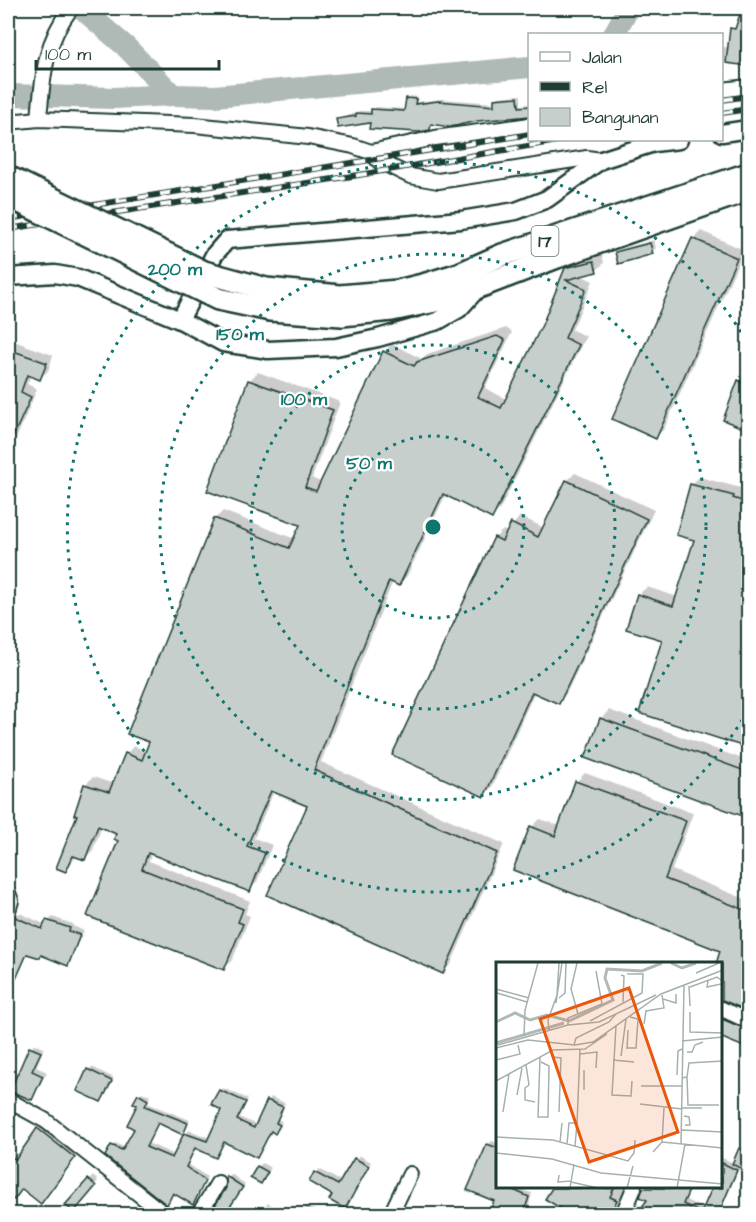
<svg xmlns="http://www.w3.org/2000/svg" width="756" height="1222" font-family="'Architects Daughter',sans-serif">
  <rect width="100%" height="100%" fill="#fff"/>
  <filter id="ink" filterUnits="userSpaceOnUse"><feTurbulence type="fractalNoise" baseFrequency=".0167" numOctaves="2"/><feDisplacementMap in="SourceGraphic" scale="12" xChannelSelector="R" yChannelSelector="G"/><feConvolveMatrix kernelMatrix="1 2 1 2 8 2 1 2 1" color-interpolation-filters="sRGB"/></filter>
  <g filter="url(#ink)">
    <g fill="#0003">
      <path d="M 743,8 L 748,8 L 748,66 L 722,61 L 722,47 L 729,47 L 732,29 L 737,26 Z"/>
      <path d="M 521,95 L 521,105 L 530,104 L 530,114 L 433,123 L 429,128 L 338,120 L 360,111 L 373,111 L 376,107 L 406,109 L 410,96 L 418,97 L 417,102 L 442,99 L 496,103 L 498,97 Z"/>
      <path d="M 701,231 L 744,250 L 664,429 L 656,437 L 693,239 Z"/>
      <path d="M 654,240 L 656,248 L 652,252 L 617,253 L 620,249 Z"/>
      <path d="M 602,254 L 604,263 L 596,271 L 580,275 L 593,281 L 572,330 L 586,336 L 500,509 L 492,517 L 446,494 L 407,576 L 399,584 L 393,581 L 321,762 L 504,844 L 451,964 L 443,972 L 309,805 L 274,791 L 254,838 L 272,845 L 257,882 L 249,890 L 152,852 L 149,861 L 250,901 L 245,914 L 250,916 L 232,961 L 224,969 L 89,916 L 120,840 L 118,833 L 102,826 L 93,850 L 85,858 L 77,855 L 66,870 L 85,785 L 93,777 L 114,784 L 126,754 L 134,746 L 147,751 L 215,519 L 223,511 L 295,539 L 302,524 L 209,490 L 250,380 L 258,372 L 340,402 L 312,478 L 322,483 L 384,352 L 392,344 L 422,359 L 427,354 L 506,328 L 512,332 L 485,388 L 506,399 L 544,326 L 566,269 L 575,260 Z"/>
      <path d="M 8,339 L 53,355 L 48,371 L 40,378 L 31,375 L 27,384 L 37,389 L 8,458 Z"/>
      <path d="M 748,373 L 748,428 L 725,420 L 739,381 Z"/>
      <path d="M 575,473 L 654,510 L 566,694 L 558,702 L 535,691 L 492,787 L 484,795 L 495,538 L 503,530 L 508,532 L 520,516 L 544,528 L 567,481 Z"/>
      <path d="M 699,477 L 741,488 L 740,490 L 748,493 L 748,747 L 641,712 L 664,639 L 638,595 L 647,587 L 678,597 L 696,539 L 691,485 Z"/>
      <path d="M 609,710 L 748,761 L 748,816 L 587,757 L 601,719 Z"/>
      <path d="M 585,773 L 693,813 L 672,870 L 748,900 L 748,1010 L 726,999 L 722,1000 L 722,964 L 717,964 L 722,950 L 532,827 L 540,819 L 560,826 L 577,781 Z"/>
      <path d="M 8,913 L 9,916 L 20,913 L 46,925 L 52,917 L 73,924 L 73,926 L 84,931 L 67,964 L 42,954 L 40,957 L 29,946 L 8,993 Z"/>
      <path d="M 722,1011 L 748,1025 L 748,1040 L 744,1045 L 722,1036 Z"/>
      <path d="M 34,1044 L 44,1048 L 36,1067 L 47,1072 L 32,1098 L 8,1087 L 8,1070 L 18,1074 Z"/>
      <path d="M 92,1067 L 114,1078 L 101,1101 L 88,1070 Z"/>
      <path d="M 223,1088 L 248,1099 L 239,1117 L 257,1125 L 271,1097 L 285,1103 L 278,1119 L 282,1122 L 278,1129 L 272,1130 L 257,1156 L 225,1140 L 216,1156 L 196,1147 L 188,1164 L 207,1177 L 196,1200 L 193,1203 L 174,1192 L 167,1203 L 113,1146 L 116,1143 L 125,1148 L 136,1128 L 139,1095 L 142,1092 L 150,1096 L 147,1103 L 190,1120 L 182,1133 L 159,1122 L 148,1143 L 175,1155 L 189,1130 L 210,1138 L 223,1109 L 220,1091 Z"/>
      <path d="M 42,1125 L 78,1153 L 45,1197 L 22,1188 L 14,1198 L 8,1193 L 8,1150 L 21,1155 Z"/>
      <path d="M 492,1141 L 498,1143 L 498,1188 L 527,1188 L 525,1191 L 532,1193 L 527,1214 L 490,1214 L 496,1200 L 488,1145 Z"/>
      <path d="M 745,1144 L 748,1146 L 748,1170 L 740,1166 L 719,1214 L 648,1214 L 649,1199 L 642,1196 L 644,1188 L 691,1188 L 686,1200 L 704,1209 L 714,1188 L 722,1188 L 722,1158 L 734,1163 Z"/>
      <path d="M 359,1155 L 371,1162 L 344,1207 L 334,1194 L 311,1181 L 319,1169 L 342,1182 Z"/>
      <path d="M 262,1163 L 271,1168 L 261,1183 L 258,1167 Z"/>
      <path d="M 231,1174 L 245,1184 L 227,1212 L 230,1214 L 211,1214 L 227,1188 Z"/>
      <path d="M 93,1176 L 98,1181 L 77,1206 L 68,1205 Z"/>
      <path d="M 555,1188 L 561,1190 L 563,1188 L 626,1188 L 611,1214 L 566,1214 L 568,1210 L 553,1190 Z"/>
      <path d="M 268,1203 L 276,1208 L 274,1210 L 266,1205 Z"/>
      <path d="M 307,1206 L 320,1214 L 301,1214 Z"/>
      <path d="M 130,1207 L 138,1214 L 123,1214 Z"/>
      <path d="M 107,1208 L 114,1214 L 100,1214 Z"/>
      <path d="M 264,1208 L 273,1213 L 272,1214 L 260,1214 Z"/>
      <path d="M 357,1208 L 371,1214 L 352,1214 Z"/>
    </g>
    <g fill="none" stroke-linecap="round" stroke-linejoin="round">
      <g stroke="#afbab7" stroke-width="22">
        <path d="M 81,8 L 125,46 L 173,95 L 215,96 L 530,67"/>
        <path d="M 614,34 L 625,14 L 624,8"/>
        <path d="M 8,95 L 114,98 L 173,95"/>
      </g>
    </g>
    <g fill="#c7cfcc" stroke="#1f3d34" stroke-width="1.5">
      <path d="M 742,8 L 748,8 L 748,66 L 726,63 L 730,28 L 735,29 Z"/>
      <path d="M 518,97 L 519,107 L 530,106 L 530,116 L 477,121 L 450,127 L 431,124 L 430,130 L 419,132 L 369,129 L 370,123 L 338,128 L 336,119 L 356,116 L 356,113 L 371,114 L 371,109 L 404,111 L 406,98 L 416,99 L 415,104 L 438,101 L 494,106 L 494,99 Z"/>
      <path d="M 692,238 L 737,258 L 656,439 L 612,419 Z"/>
      <path d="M 650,243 L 653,254 L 618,264 L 615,252 Z"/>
      <path d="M 594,261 L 597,272 L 566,280 L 586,289 L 565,338 L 579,345 L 492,519 L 443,494 L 399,586 L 389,581 L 314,770 L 497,853 L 443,974 L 267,895 L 307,806 L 271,791 L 247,846 L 265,853 L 250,892 L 148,853 L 142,869 L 243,909 L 238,922 L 243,924 L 224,970 L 87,916 L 118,841 L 114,839 L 116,834 L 98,826 L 85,860 L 73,856 L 66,872 L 56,868 L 77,815 L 74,815 L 84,784 L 109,792 L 125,753 L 142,760 L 149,742 L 127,734 L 214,518 L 289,548 L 300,525 L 207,491 L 248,380 L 333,410 L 305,487 L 316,491 L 383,351 L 414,366 L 417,362 L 497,336 L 505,340 L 478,397 L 501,408 L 542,325 L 565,268 Z"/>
      <path d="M 8,349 L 47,363 L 40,380 L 27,375 L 21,392 L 31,397 L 8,448 Z"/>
      <path d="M 738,380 L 748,385 L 748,430 L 723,420 Z"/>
      <path d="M 566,480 L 647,519 L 559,704 L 532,692 L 484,797 L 392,755 L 494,537 L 502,541 L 511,523 L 538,537 Z"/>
      <path d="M 690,484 L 734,496 L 733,498 L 748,503 L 748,748 L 639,713 L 662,640 L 626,629 L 637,594 L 673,606 L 694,540 L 676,535 Z"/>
      <path d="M 600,718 L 748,772 L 748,818 L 585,758 Z"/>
      <path d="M 575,781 L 686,821 L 665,879 L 748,911 L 748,1011 L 722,1000 L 722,964 L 716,964 L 720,951 L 513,870 L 530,826 L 555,836 Z"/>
      <path d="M 15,917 L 42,929 L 46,920 L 70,928 L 69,931 L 80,935 L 68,966 L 41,955 L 40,958 L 27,954 L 8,997 L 8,920 Z"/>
      <path d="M 722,1019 L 748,1030 L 744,1047 L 722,1038 Z"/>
      <path d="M 29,1047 L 41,1052 L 32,1071 L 43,1076 L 32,1100 L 10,1091 Z"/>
      <path d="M 87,1069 L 112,1081 L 101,1102 L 77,1091 Z"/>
      <path d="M 219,1090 L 246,1102 L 237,1120 L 254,1128 L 267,1100 L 283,1107 L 276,1123 L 280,1125 L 275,1134 L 271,1131 L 257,1158 L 224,1142 L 216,1158 L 195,1148 L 186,1167 L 205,1181 L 193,1205 L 173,1193 L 167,1205 L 105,1156 L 111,1145 L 122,1150 L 134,1129 L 127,1125 L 137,1105 L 133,1103 L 138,1094 L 148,1100 L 145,1106 L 188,1123 L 183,1135 L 158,1123 L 146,1147 L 172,1158 L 184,1133 L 207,1141 L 221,1110 L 211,1104 Z"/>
      <path d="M 37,1128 L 75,1158 L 41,1204 L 22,1189 L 14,1200 L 8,1195 L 8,1156 L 16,1159 Z"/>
      <path d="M 487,1144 L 498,1148 L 498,1188 L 509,1188 L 529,1197 L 523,1215 L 488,1215 L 494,1201 L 467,1190 Z"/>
      <path d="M 739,1148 L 748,1153 L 748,1172 L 732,1164 Z"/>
      <path d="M 354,1158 L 369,1166 L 345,1209 L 329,1200 L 332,1195 L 309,1182 L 314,1172 L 338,1185 Z"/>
      <path d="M 722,1163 L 737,1170 L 718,1215 L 645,1215 L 639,1211 L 647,1200 L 640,1197 L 643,1188 L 690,1188 L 683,1204 L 701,1213 L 712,1188 L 722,1188 Z"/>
      <path d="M 257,1166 L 268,1172 L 261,1184 L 250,1178 Z"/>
      <path d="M 226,1176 L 243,1187 L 226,1213 L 219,1209 L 215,1215 L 209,1215 L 226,1188 Z"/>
      <path d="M 88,1179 L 96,1186 L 74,1212 L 65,1205 Z"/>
      <path d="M 552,1188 L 614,1188 L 610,1197 L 617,1200 L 610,1215 L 572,1215 L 545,1199 Z"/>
    </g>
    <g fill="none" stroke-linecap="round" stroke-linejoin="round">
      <defs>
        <g id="minor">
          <path d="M 722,90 L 748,87"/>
          <path d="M 39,119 C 43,75 44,44 71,8"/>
          <path d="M 8,122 L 39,119 L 195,125 L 308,137 L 353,146 L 371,152 L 379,161 L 410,176 L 438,181 L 587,158 L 601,160"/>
          <path d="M 371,152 L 435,138 L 530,125"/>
          <path d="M 8,893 L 11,901 L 8,911"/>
          <path d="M 722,1009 L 748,1021"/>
          <path d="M 8,1100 L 46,1121 L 164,1214"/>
          <path d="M 199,1214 L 218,1183"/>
          <path d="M 391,1214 L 410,1174"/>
          <path d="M 623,1214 L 634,1188"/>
        </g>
        <g id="tertiary">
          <path d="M 722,133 L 748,129"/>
          <path d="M 8,277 L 55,274 L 78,278 L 180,320 L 223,343 L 268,350 L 336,347 L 378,338 L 438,321 L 459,309 L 479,287"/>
          <path d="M 180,320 L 214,255 L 227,240 L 461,220 L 516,211 L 547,199 L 601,160 L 654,143 L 679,140"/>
        </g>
        <g id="trunk">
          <path d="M 340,296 L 398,291 L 423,285 L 459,274 L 502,255 L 748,174"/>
          <path d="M 342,315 L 392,310 L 450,298 L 557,257 L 748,190"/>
        </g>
      </defs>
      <use href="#minor" stroke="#1f3d34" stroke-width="18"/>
      <use href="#tertiary" stroke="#1f3d34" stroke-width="21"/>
      <use href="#trunk" stroke="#1f3d34" stroke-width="26"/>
      <use href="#minor" stroke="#fff" stroke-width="14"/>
      <use href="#tertiary" stroke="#fff" stroke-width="16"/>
      <use href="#trunk" stroke="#fff" stroke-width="21"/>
      <defs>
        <g id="rail">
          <path d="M 722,100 L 748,96"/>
          <path d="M 722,113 L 748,109"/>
          <path d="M 8,219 L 530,134"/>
          <path d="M 8,229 L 359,175 L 563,140"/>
        </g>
      </defs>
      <use href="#rail" stroke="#1f3d34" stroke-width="6"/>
      <use href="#rail" stroke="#fff" stroke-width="4" stroke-dasharray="11" stroke-linecap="butt"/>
      <defs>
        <g id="trunk-bridge">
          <path d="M 8,177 L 204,272 L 266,289 L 340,296"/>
          <path d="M 8,196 L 218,299 L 270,310 L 342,315"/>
        </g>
      </defs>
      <use href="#trunk-bridge" stroke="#1f3d34" stroke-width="26" stroke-linecap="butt"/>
      <use href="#trunk-bridge" stroke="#fff" stroke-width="21"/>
    </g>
  </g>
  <g fill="none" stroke="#0f766e" stroke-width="3" stroke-dasharray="3 6">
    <circle cx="433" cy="527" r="91"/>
    <circle cx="433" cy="527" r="182"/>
    <circle cx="433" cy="527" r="273"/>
    <path d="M747 712A365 365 0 1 1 747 342"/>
  </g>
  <g text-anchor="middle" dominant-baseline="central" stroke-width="4.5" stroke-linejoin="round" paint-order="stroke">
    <rect fill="#fff" stroke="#627771" stroke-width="1.5" x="531.5" y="226" width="27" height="30" rx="4.5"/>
    <g font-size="18" font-weight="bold" fill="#1f3d34">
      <text x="545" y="241">17</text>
    </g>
  </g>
  <g transform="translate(496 962)">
    <rect width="226" height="226" fill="#fff"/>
    <path fill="none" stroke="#afbab7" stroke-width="3" d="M 175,1 L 186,6 L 200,1M 0,60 L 19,51 L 34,58 L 51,53 L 73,59 L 117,38 L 109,16 L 111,7 L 146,9 L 166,1M 0,81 L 68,61"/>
    <path fill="none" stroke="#a5b1ae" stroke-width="1.5" d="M 81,1 L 75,27 L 82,52M 200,11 L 223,1M 125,13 L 128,14 L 127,40M 212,19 L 211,25 L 225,22M 193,24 L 194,44M 194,25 L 221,15 L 225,18M 0,27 L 33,36M 1,31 L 31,40M 63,36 L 69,31 L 70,1M 167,37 L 180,41 L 180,32M 60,41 L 66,1M 194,50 L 194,70 L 227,71M 94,59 L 146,31 L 147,12 L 131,12M 148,62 L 150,49 L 168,46 L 166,33M 72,63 L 72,56 L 106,42 L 100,9M 120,64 L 116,133 L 135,134 L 136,119M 53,69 L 52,58 L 61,33 L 63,1M 28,74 L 29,48 L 42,1M 186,79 L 227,75M 2,83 L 72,63 L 103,60 L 160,33M 78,83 L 80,76 L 113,60 L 120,52M 0,86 L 32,78 L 79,83 L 97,80 L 165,32 L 227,8M 131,86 L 140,86 L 142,57 L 134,55M 131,87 L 132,68M 191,90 L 196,90 L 199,83 L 207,80M 84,92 L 101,90 L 100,106M 125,94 L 130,57M 44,95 L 42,155 L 52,155 L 53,104 L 45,100M 57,95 L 65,96 L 63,150M 0,98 L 24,92 L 22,83M 117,98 L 138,100M 30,103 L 33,123 L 29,126 L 29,138 L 39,140M 181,113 L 182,89 L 186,87M 191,115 L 193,101 L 227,99M 186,116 L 191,115 L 192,143 L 223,143M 0,119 L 57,88 L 89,87 L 111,72M 145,124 L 186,124M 88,128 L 88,108M 21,133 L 26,106M 144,142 L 186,147M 186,146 L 206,146M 7,150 L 13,112M 188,154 L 193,155 L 194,163 L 189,163M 81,162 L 84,88M 186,168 L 227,170M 0,175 L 57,178 L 132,199 L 138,191 L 139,178M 64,180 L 66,161M 166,180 L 227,186M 71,182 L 73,161 L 81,161 L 79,184M 185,182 L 188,23M 157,190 L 166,180 L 168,146M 0,191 L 56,197 L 105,211 L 227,222M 63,213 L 62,220 L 75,219M 75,220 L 102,226M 74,226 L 78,202M 131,226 L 137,204M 181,226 L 189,182"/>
    <path fill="#e8590c" fill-opacity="0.15" stroke="#e8590c" stroke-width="3" d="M 133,26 L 182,170 L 93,200 L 44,57 Z"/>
    <rect width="226" height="226" fill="none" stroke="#1f3d34" stroke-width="3"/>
  </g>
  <circle cx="433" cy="527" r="9" fill="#0f766e" stroke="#fff" stroke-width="3"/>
  <g font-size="18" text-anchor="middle" font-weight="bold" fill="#0f766e" stroke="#fff" stroke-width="4.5" stroke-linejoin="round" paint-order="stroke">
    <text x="175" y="275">200 m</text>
    <text x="240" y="340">150 m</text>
    <text x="304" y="405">100 m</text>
    <text x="369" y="469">50 m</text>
  </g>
  <rect width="756" height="1222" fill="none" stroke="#fff" stroke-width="30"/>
  <rect x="15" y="15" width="726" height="1192" fill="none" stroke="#1f3d34" stroke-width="2" filter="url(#ink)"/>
  <rect x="528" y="33" width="195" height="108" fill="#ffffff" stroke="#a5b1ae" stroke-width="1.5"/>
  <rect x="540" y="52" width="30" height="9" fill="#ffffff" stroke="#a5b1ae" stroke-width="1.5"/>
  <text x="582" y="63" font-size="18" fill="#1f3d34">Jalan</text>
  <rect x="540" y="82" width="30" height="9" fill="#1f3d34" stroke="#a5b1ae" stroke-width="1.5"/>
  <text x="582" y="93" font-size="18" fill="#1f3d34">Rel</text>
  <rect x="540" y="108" width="30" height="18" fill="#c7cfcc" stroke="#a5b1ae" stroke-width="1.5"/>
  <text x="582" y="123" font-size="18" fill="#1f3d34">Bangunan</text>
  <path d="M36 60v9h183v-9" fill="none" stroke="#1f3d34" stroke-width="3"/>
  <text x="45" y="60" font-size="18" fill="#1f3d34" stroke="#ffffff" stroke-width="4.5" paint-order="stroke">100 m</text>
</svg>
